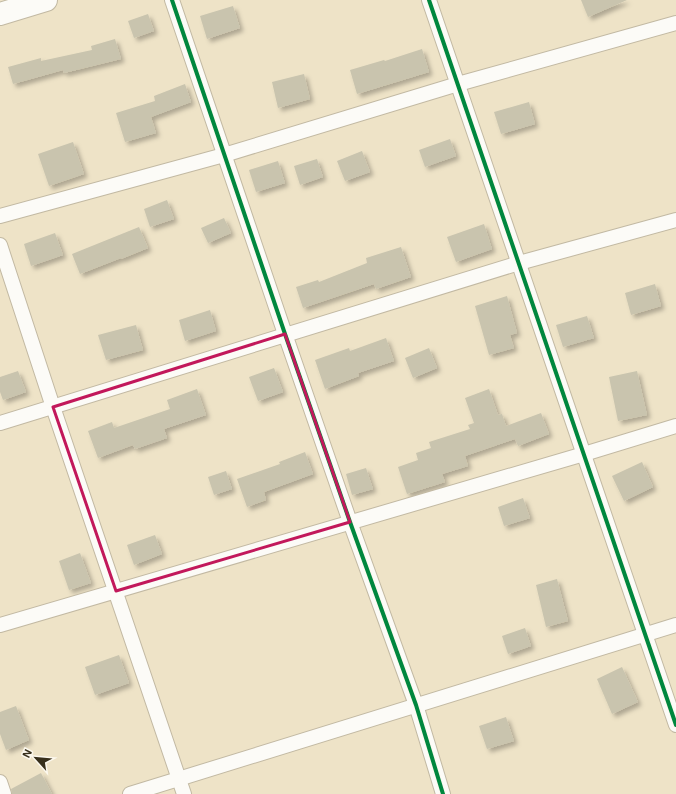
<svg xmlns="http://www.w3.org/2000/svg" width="676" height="794" font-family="'Exo 2',sans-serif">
  <defs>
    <filter id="shadow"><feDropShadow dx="3.5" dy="3.5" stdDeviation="2" flood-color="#0004"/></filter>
  </defs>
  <rect width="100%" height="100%" fill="#eee3c7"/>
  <g fill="#c9c4ae" filter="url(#shadow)">
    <path d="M 581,0 L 627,0 L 588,17 Z"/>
    <path d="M 233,6 L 240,28 L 207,39 L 200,16 Z"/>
    <path d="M 148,14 L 154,31 L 134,38 L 128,21 Z"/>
    <path d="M 115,39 L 121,59 L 64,73 L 63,70 L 13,84 L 8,67 L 41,58 L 41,61 L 92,50 L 91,46 Z"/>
    <path d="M 422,49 L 429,72 L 357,94 L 350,70 L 384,60 L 385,61 Z"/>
    <path d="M 304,74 L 310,99 L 278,108 L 272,82 Z"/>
    <path d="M 185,84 L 191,102 L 151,117 L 156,133 L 125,142 L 116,113 L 155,101 L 154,96 Z"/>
    <path d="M 529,102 L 535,124 L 501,134 L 494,112 Z"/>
    <path d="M 450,139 L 456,156 L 425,167 L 419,150 Z"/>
    <path d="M 73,142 L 84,174 L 49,186 L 38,154 Z"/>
    <path d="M 362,151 L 370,172 L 345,181 L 337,161 Z"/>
    <path d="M 317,159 L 323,177 L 300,185 L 294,166 Z"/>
    <path d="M 278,161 L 285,183 L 256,192 L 249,170 Z"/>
    <path d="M 167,200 L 174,219 L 150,227 L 144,209 Z"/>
    <path d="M 224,218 L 231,233 L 208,243 L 201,228 Z"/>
    <path d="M 484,224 L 492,249 L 456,262 L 447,237 Z"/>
    <path d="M 139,227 L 148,248 L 121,259 L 121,258 L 80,274 L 72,254 Z"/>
    <path d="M 55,233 L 63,255 L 31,266 L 24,244 Z"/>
    <path d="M 401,247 L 411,277 L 376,289 L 374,284 L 303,308 L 296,287 L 318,280 L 319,282 L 367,263 L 366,258 Z"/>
    <path d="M 655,284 L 661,306 L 631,315 L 625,293 Z"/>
    <path d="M 507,296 L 517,333 L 510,335 L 514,348 L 489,355 L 475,306 Z"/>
    <path d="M 210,310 L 216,331 L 185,341 L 179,320 Z"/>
    <path d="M 587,316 L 594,338 L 563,347 L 556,325 Z"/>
    <path d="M 136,325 L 143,350 L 106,360 L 98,335 Z"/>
    <path d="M 386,338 L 394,361 L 358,373 L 359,376 L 325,389 L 315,360 L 349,348 L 350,351 Z"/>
    <path d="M 429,348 L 437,368 L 413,378 L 405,358 Z"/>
    <path d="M 274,368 L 283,392 L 258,401 L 249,377 Z"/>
    <path d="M 18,371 L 26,392 L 3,400 L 0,392 L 0,377 Z"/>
    <path d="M 637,371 L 647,415 L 618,421 L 609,377 Z"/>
    <path d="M 197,389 L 206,415 L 164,429 L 167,438 L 135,449 L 133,445 L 98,458 L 88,431 L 112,422 L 114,428 L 170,409 L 167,400 Z"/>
    <path d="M 489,389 L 498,415 L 502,414 L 506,426 L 541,413 L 549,434 L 518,446 L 515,439 L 465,456 L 468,466 L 442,474 L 445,482 L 407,494 L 398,467 L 418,460 L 416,453 L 431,448 L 429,442 L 470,429 L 468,425 L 474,423 L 465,398 Z"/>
    <path d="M 305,452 L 313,474 L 264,492 L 266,500 L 247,507 L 237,479 L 280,464 L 279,462 Z"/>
    <path d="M 642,462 L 653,487 L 624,501 L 612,476 Z"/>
    <path d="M 366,468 L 373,489 L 352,495 L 346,474 Z"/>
    <path d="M 226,471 L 232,489 L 214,495 L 208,477 Z"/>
    <path d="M 523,498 L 530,518 L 504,526 L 498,507 Z"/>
    <path d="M 155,535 L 162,554 L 134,565 L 127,545 Z"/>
    <path d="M 80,553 L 91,583 L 69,590 L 59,561 Z"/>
    <path d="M 557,579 L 568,621 L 546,627 L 536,585 Z"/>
    <path d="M 525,628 L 531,646 L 508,654 L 502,636 Z"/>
    <path d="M 119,655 L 129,683 L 95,695 L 85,667 Z"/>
    <path d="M 622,667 L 638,702 L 612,714 L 597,679 Z"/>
    <path d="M 16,706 L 29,740 L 6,750 L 0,734 L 0,712 Z"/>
    <path d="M 506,717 L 514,741 L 487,749 L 479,726 Z"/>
    <path d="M 41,773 L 52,794 L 12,794 L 11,789 Z"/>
  </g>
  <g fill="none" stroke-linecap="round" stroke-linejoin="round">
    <defs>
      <g id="minor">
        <path d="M 172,0 L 285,334 L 350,522 L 416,705 L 443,794"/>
        <path d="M 429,0 L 676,725"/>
        <path d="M 0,216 L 224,155 L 458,84 L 676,23"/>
        <path d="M 0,245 L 53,407 L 184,794"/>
        <path d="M 0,423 L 519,263 L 676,220"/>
        <path d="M 0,625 L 584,454 L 676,426"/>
        <path d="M 0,782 L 4,794"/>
        <path d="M 130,794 L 676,625"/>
      </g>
      <path id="primary" d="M 0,14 L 46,0"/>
    </defs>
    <use href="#minor" stroke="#c2b9a3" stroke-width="16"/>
    <use href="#primary" stroke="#c2b9a3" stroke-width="24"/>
    <use href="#minor" stroke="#fcfbf7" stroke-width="14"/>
    <use href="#primary" stroke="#fcfbf7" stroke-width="22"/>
    <defs>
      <g id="cycleway">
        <path d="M 172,0 L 285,334 L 350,522 L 416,705 L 443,794"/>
        <path d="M 429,0 L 676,725"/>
      </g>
    </defs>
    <use href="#cycleway" stroke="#fcf8ee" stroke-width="6"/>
    <use href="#cycleway" stroke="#00873e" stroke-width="4"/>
  </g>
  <path fill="none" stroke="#c2185b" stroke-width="3" stroke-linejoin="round" d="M 285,334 L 350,522 L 116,591 L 53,407 Z"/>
  <g transform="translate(36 758) rotate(297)" stroke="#fcf8ee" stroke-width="3" paint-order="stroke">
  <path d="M0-3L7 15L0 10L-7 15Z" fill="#372f1b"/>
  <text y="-6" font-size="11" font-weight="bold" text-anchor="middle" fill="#372f1b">N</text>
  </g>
</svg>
